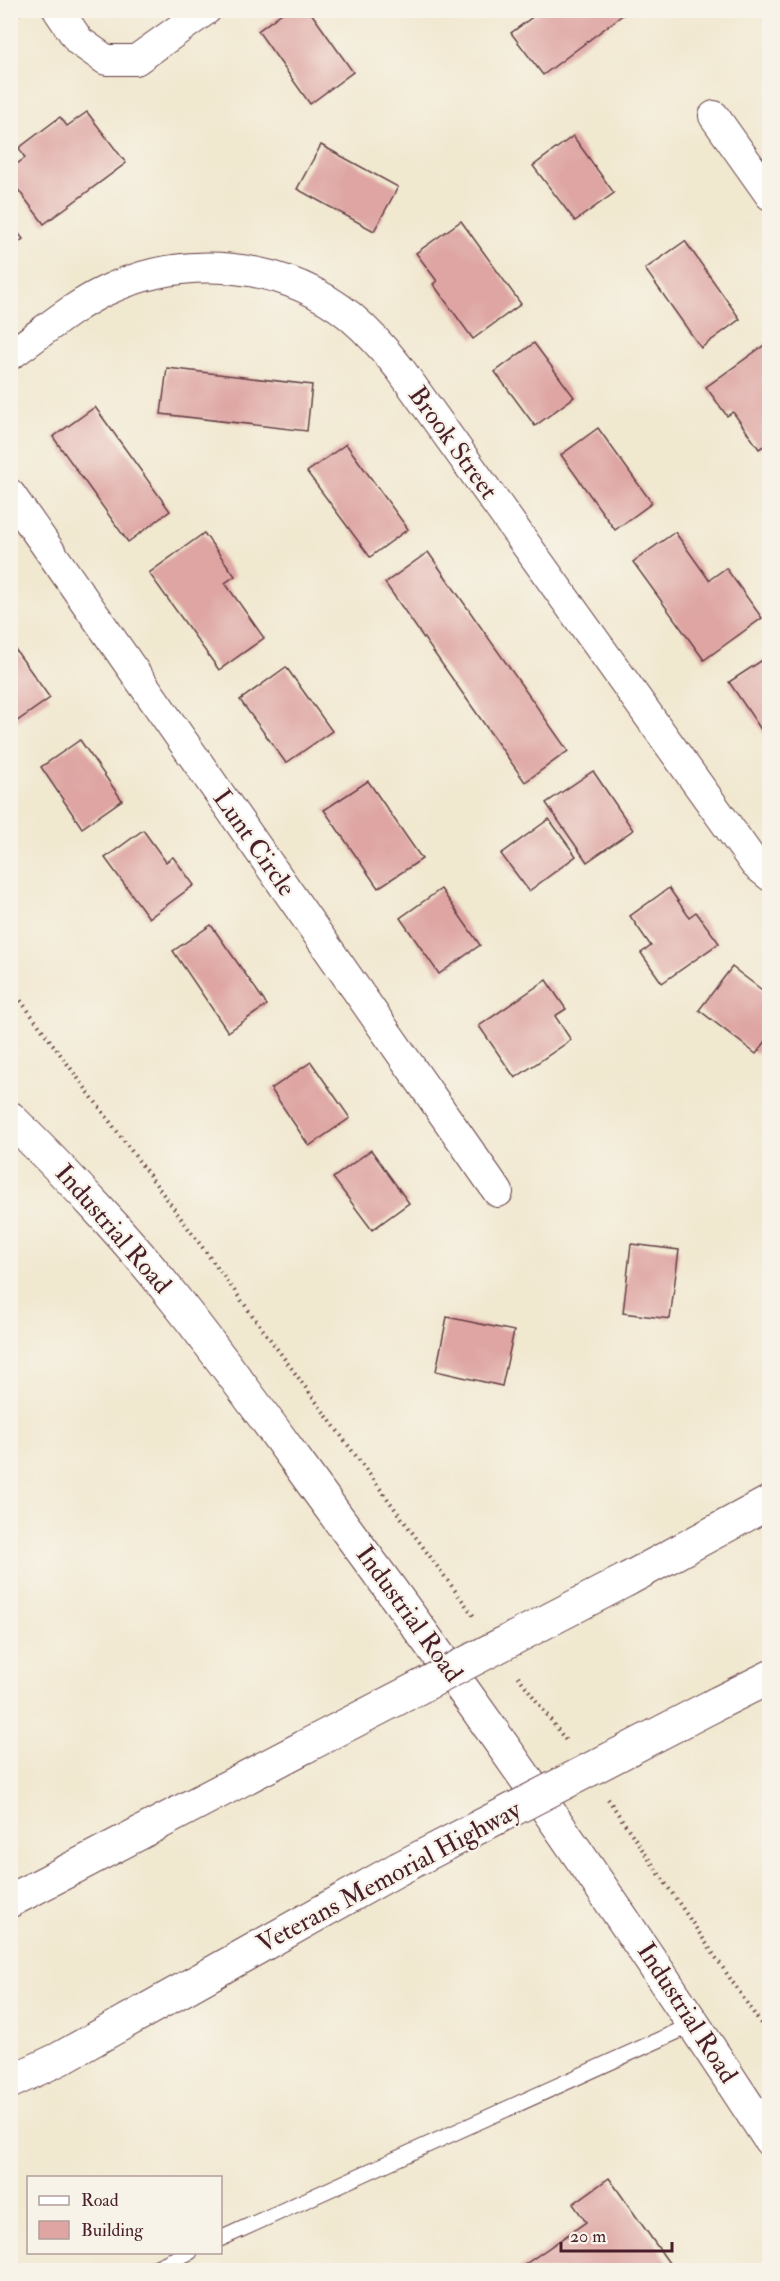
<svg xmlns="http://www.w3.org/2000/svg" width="780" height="2281" font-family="'IM FELL Double Pica',serif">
  <rect width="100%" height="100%" fill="#f7f3e8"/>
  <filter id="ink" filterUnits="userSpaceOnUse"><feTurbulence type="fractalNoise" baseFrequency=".0167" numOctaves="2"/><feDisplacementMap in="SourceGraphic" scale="12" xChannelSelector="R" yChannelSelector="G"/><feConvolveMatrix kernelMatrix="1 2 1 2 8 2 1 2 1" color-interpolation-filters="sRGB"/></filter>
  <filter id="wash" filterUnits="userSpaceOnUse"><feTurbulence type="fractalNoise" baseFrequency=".008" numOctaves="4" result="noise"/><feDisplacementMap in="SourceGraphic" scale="24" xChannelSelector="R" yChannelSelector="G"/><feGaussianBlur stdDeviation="1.35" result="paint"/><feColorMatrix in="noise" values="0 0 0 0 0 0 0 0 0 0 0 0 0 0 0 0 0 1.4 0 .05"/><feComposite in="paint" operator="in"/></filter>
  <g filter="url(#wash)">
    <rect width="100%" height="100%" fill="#f1e8d0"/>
    <g id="blocks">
      <g fill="#dea5a3">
        <path d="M 10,10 L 25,10 L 10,20 Z"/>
        <path d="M 286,10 L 309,10 L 353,72 L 310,104 L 258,31 Z"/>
        <path d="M 542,10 L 629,10 L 543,75 L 511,33 Z"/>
        <path d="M 87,112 L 126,163 L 44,224 L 10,179 L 10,169 L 25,158 L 19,148 L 60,117 L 67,126 Z"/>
        <path d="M 573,136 L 614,193 L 575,221 L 533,166 Z"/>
        <path d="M 321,145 L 398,187 L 374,231 L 297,189 Z"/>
        <path d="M 461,221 L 521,304 L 473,339 L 433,284 L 437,281 L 416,253 Z"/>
        <path d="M 10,222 L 23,239 L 10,248 Z"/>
        <path d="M 685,241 L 740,319 L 701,348 L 645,269 Z"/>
        <path d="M 770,341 L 770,442 L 759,449 L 733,412 L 727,416 L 706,387 Z"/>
        <path d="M 534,343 L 574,397 L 535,426 L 495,372 Z"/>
        <path d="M 167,368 L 312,385 L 307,431 L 161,414 Z"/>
        <path d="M 95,407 L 170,511 L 128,542 L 53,437 Z"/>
        <path d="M 598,428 L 652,503 L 615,530 L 561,455 Z"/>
        <path d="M 346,444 L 408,529 L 370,557 L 307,472 Z"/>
        <path d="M 675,532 L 709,580 L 726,568 L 762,618 L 704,660 L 633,562 Z"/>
        <path d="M 204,533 L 235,576 L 225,583 L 264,638 L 219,670 L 149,573 Z"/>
        <path d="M 428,552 L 568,751 L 525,782 L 385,583 Z"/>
        <path d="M 10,642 L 50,698 L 10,726 Z"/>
        <path d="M 767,657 L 770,730 L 764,734 L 729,682 Z"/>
        <path d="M 286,667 L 332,731 L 286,763 L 240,700 Z"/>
        <path d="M 80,740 L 122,800 L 82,828 L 41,767 Z"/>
        <path d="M 593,771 L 633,830 L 587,862 L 546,803 Z"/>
        <path d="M 368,781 L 422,859 L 378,888 L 324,810 Z"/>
        <path d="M 549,819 L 576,856 L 529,891 L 501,854 Z"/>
        <path d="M 143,830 L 166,862 L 173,857 L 194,885 L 149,918 L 105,858 Z"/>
        <path d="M 669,888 L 689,917 L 696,912 L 719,943 L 662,983 L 641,953 L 651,946 L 630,916 Z"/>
        <path d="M 441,889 L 480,945 L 439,974 L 400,918 Z"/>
        <path d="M 211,925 L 267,1005 L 228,1032 L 173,951 Z"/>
        <path d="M 732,967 L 770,996 L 770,1036 L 756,1054 L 699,1010 Z"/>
        <path d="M 546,980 L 566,1009 L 555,1016 L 571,1040 L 515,1078 L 479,1026 Z"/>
        <path d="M 311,1062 L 350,1118 L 309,1146 L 271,1089 Z"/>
        <path d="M 371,1150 L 409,1203 L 372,1230 L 333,1178 Z"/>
        <path d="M 631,1244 L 679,1250 L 670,1319 L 623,1313 Z"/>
        <path d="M 447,1317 L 514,1331 L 502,1386 L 436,1371 Z"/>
        <path d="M 609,2178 L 674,2270 L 517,2270 L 586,2222 L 573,2204 Z"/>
      </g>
    </g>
  </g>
  <g filter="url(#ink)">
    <use href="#blocks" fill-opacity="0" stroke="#633d44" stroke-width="1.5"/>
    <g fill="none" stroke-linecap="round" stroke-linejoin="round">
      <defs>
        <g id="lane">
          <path d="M 220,2239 L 694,2024"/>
          <path d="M 150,2270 L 190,2252"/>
        </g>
        <g id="street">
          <path d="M 58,10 L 79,41 L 106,60 L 136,60 L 206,10"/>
          <path d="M 714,116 L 770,195"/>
          <path d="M 10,355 C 41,334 71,307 105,291 C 184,253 281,261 350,316 C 369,332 385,350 400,369 L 755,864 L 770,876"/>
          <path d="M 10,494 L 498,1192"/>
        </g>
        <path id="secondary" d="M 10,1118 C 68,1176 124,1234 174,1298 C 234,1373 289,1452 346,1529 C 494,1728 634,1932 770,2140"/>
        <g id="highway">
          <path d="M 626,1580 L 770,1502"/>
          <path d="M 716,1704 L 770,1677"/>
          <path d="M 10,1901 L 306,1746"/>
          <path d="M 10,2082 L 59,2059 L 398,1869"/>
        </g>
      </defs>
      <use href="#lane" stroke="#633d44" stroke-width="17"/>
      <use href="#street" stroke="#633d44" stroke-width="32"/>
      <use href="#secondary" stroke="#633d44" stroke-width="35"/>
      <use href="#highway" stroke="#633d44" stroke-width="35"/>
      <g stroke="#633d44" stroke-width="4" stroke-dasharray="1.5 4.5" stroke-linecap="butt">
        <path d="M 10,986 L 476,1619"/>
        <path d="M 518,1676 L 567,1742"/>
        <path d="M 608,1799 L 770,2037"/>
      </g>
      <use href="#lane" stroke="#fff" stroke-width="15"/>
      <use href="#street" stroke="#fff" stroke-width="30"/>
      <use href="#secondary" stroke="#fff" stroke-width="33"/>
      <use href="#highway" stroke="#fff" stroke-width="33"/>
      <defs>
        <g id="highway-bridge">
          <path d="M 306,1746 L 626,1580"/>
          <path d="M 398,1869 L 716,1704"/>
        </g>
      </defs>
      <use href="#highway-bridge" stroke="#633d44" stroke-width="35" stroke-linecap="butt"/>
      <use href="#highway-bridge" stroke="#fff" stroke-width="33"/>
    </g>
  </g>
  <g text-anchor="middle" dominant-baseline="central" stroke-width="4.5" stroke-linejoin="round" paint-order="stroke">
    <g font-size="26" fill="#4a1f2b" stroke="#f7f3e8">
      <text transform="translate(453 443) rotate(54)">Brook Street</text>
      <text transform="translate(254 843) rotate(55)">Lunt Circle</text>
      <text transform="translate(113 1229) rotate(49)">Industrial Road</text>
      <text transform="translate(409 1614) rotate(54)">Industrial Road</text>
      <text transform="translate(389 1877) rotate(-28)">Veterans Memorial Highway</text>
      <text transform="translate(687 2013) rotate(57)">Industrial Road</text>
    </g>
  </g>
  <rect width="780" height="2281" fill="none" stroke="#f7f3e8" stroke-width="36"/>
  <rect x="27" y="2176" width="195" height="78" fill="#f7f3e8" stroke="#b29e9c" stroke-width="1.5"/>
  <rect x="39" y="2196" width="30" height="9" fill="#ffffff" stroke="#b29e9c" stroke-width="1.5"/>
  <text x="81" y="2206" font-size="18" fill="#4a1f2b">Road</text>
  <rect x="39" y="2221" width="30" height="18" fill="#dea5a3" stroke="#b29e9c" stroke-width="1.5"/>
  <text x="81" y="2236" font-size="18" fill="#4a1f2b">Building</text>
  <path d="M561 2242v9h111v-9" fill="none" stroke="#4a1f2b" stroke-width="3"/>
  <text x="570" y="2242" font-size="18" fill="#4a1f2b" stroke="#f7f3e8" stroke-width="4.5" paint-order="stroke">20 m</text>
</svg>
